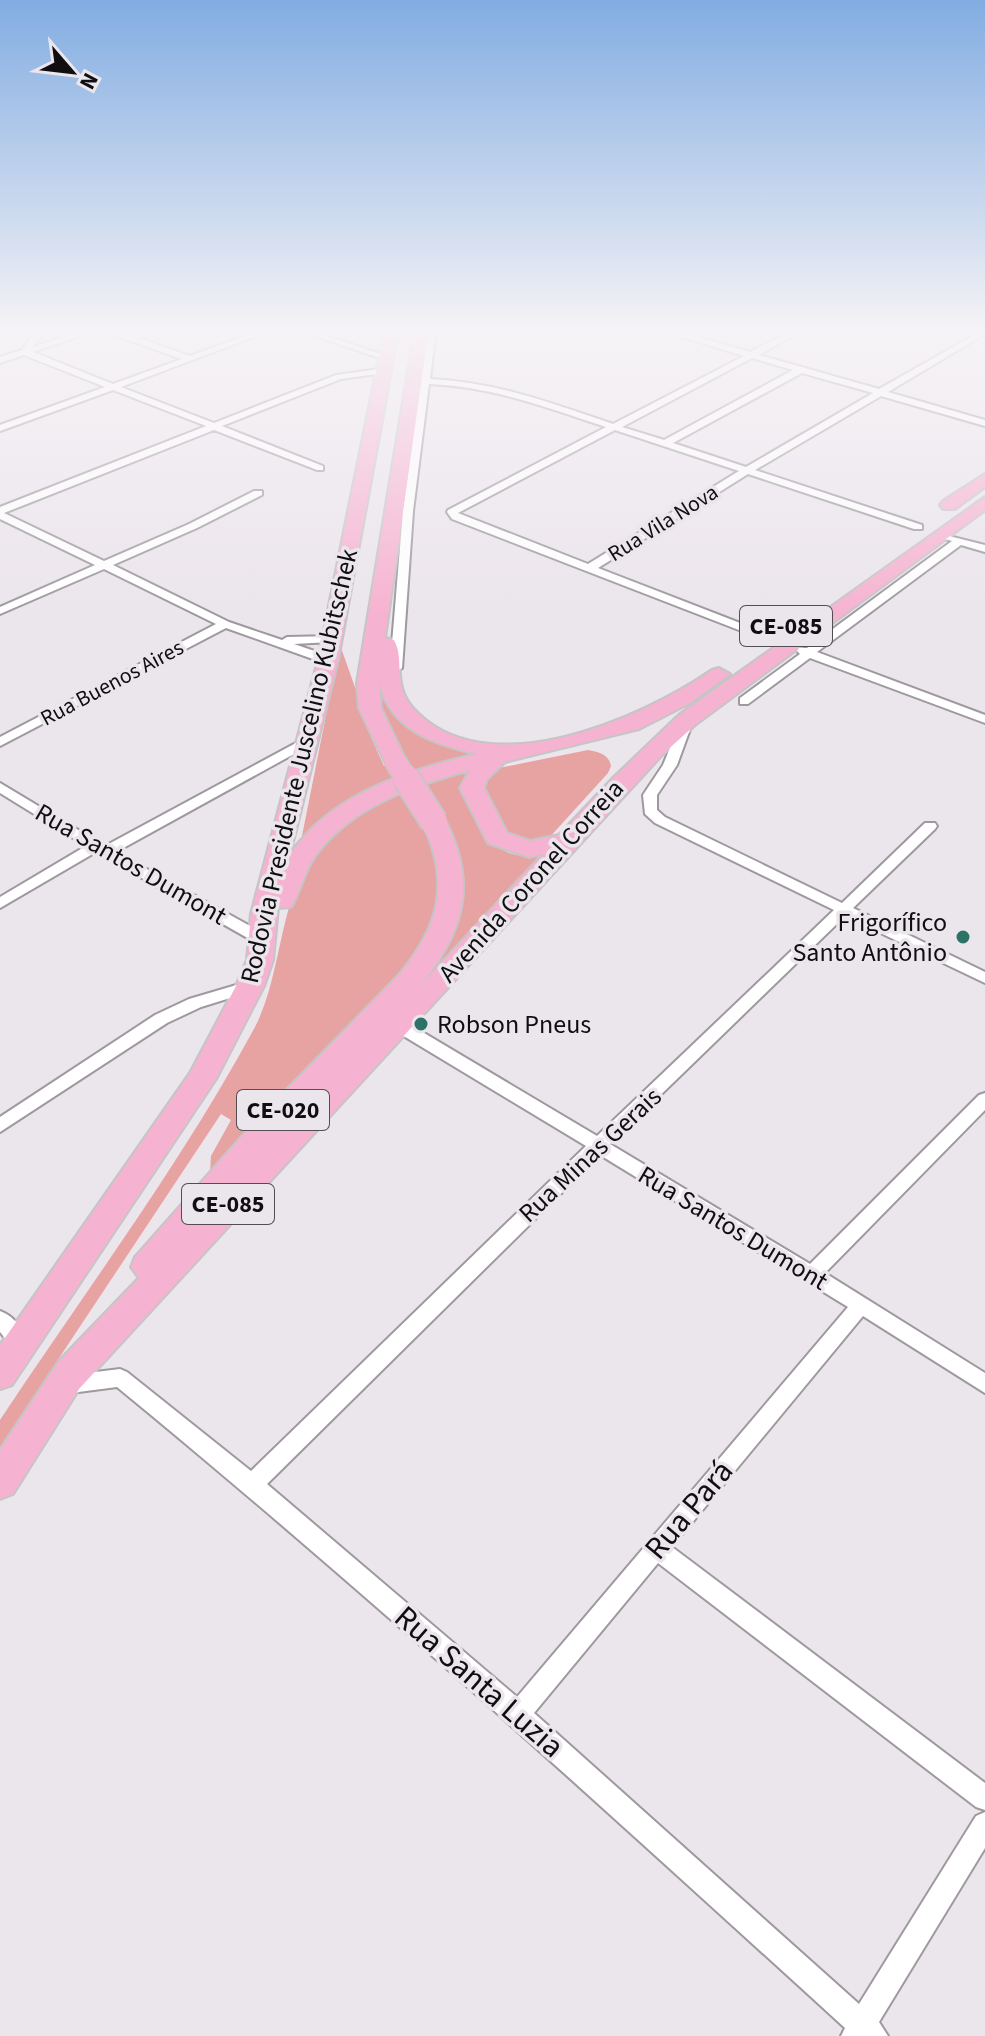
<svg xmlns="http://www.w3.org/2000/svg" width="985" height="2036" font-family="'Source Sans 3',sans-serif">
  <rect width="100%" height="100%" fill="#ebe5ec"/>
  <g fill="#e7a2a2">
    <path d="M 340,645 L 357,693 L 361,715 L 384,766 L 402,761 L 379,706 L 378,670 C 392,736 430,734 485,753 C 409,770 359,786 301,841 Z"/>
    <path d="M 588,750 C 598,752 609,754 611,766 L 608,773 L 548,839 L 541,842 L 513,842 L 482,799 L 481,780 L 499,768 Z"/>
    <path d="M 471,773 L 498,846 C 512,859 530,856 548,852 L 331,1082 L 439,957 L 457,923 L 463,889 L 459,850 L 429,794 L 441,900 L 425,942 L 406,970 L 210,1175 L 211,1156 L 231,1120 L 221,1114 L 0,1447 L 0,1420 C 86,1290 181,1164 255,1027 C 284,972 278,891 321,846 C 344,821 390,790 423,780 C 438,776 455,775 471,773 Z"/>
  </g>
  <g fill="none" stroke-linecap="round" stroke-linejoin="round">
    <defs>
      <g id="street">
        <path d="M 46,328 L 56,328 L 38,339 L 33,347 L 90,328 L 102,328 L 33,352 L 113,384 L 182,359 L 106,332 L 107,328 L 117,328 L 116,330 C 138,338 142,328 163,328 L 139,338 L 190,356 L 266,328 L 277,328 L 121,387 L 214,423 L 336,375 L 387,368 L 388,370 L 384,373 L 341,379 L 222,426 L 323,466 L 323,470 L 317,470 L 214,430 L 4,513 L 104,561 L 189,524 L 254,491 L 262,491 L 262,495 L 197,528 L 113,565 L 229,622 L 282,640 L 287,637 L 335,636 L 335,640 L 331,642 L 294,644 L 332,657 L 332,663 L 324,663 L 226,628 L 0,746 L 0,737 L 216,624 L 104,569 L 0,614 L 0,607 L 95,565 L 0,519 L 0,507 L 206,426 L 113,390 L 0,431 L 0,425 L 105,387 L 24,355 L 0,363 L 0,357 L 22,350 L 32,335 Z"/>
        <path d="M 291,328 L 303,328 L 390,357 L 383,359 Z"/>
        <path d="M 428,328 L 436,328 L 430,379 C 496,382 551,403 613,424 L 744,356 L 654,328 L 666,328 L 750,352 L 797,328 L 807,328 L 759,355 L 879,389 L 985,329 L 985,334 L 888,392 L 985,420 L 985,426 L 881,396 L 755,470 L 922,525 L 922,529 L 914,529 L 748,474 L 598,568 L 774,636 L 774,640 L 770,642 L 452,519 L 447,512 L 448,510 L 606,427 C 545,407 494,387 429,384 L 413,511 L 402,668 L 396,672 L 390,668 L 403,511 L 420,384 L 410,381 L 421,379 ZM 752,358 L 793,370 L 664,440 L 622,427 ZM 802,373 L 873,393 L 746,467 L 673,443 ZM 615,430 L 739,471 L 588,564 L 458,513 Z"/>
        <path d="M 945,535 L 985,545 L 985,552 L 961,545 L 817,652 L 985,715 L 985,723 L 810,658 L 748,704 L 740,704 L 740,698 L 800,654 L 797,651 L 799,648 L 807,648 L 952,541 L 945,539 Z"/>
        <path d="M 687,717 L 693,721 L 677,765 L 657,795 L 657,810 L 665,817 L 842,903 L 925,823 L 935,823 L 937,826 L 935,829 L 853,908 L 985,972 L 985,983 L 845,916 L 610,1144 L 810,1264 L 979,1095 L 985,1093 L 985,1110 L 825,1273 L 985,1373 L 985,1393 L 863,1316 L 672,1547 L 985,1783 L 985,1810 L 976,1807 L 658,1563 L 534,1713 L 859,2004 L 976,1816 L 985,1812 L 985,1848 L 879,2022 L 888,2036 L 841,2036 L 845,2028 C 606,1810 367,1592 117,1387 L 63,1394 L 56,1391 L 53,1385 L 56,1379 L 63,1376 L 120,1369 L 127,1372 L 251,1471 L 586,1146 L 392,1029 L 390,1025 L 392,1021 L 404,1021 L 597,1136 L 834,910 L 655,823 L 645,814 L 643,795 L 663,765 L 681,721 ZM 600,1155 L 848,1307 L 517,1697 L 267,1484 Z"/>
        <path d="M 307,737 L 313,741 L 312,744 L 116,852 L 268,936 L 271,940 L 268,944 L 258,944 L 96,852 L 0,908 L 0,897 L 86,846 L 0,793 L 0,783 L 105,846 Z"/>
        <path d="M 250,981 L 258,986 L 256,990 L 201,1007 L 167,1023 L 0,1132 L 0,1117 L 155,1015 L 189,999 Z"/>
        <path d="M 0,1311 C 12,1315 25,1330 31,1342 L 28,1348 C 14,1353 8,1342 0,1332 Z"/>
      </g>
      <g id="highway">
        <path d="M 385,328 L 399,328 L 338,660 L 290,854 C 333,793 408,770 477,754 C 434,744 390,730 379,682 L 381,708 L 406,761 L 403,766 L 387,766 L 359,708 L 357,683 L 415,328 L 429,328 L 385,638 L 394,640 C 405,659 392,685 413,708 C 485,788 641,719 712,670 L 719,668 L 730,674 L 690,703 L 639,729 L 505,762 L 487,779 L 484,788 L 507,833 L 530,841 L 559,835 L 614,777 L 679,715 L 985,497 L 985,510 L 695,725 L 662,755 L 79,1389 L 13,1494 L 0,1499 L 0,1450 L 59,1361 L 139,1278 L 131,1267 L 135,1257 L 251,1126 L 398,976 C 440,926 451,882 422,822 L 425,817 L 443,817 L 446,822 C 478,886 463,933 419,987 L 543,854 L 529,857 L 488,843 L 460,788 L 470,770 C 412,786 352,806 315,856 C 304,871 301,891 291,907 L 278,908 L 273,960 L 264,986 L 216,1079 L 12,1385 L 0,1389 L 0,1345 L 190,1073 L 236,986 L 247,960 L 251,914 L 318,660 Z"/>
        <path d="M 985,474 L 985,487 L 955,509 L 943,509 L 940,505 L 943,501 Z"/>
      </g>
    </defs>
    <use href="#street" stroke="#9f999f" stroke-width="4"/>
    <use href="#highway" stroke="#c6c5c6" stroke-width="4"/>
    <use href="#street" fill="#fff" fill-rule="evenodd"/>
    <use href="#highway" fill="#f6b3d1" fill-rule="evenodd"/>
    <defs>
      <path id="highway-bridge-far1" d="M 395,761 L 407,780"/>
      <path id="highway-bridge" d="M 406,778 L 434,822"/>
    </defs>
    <use href="#highway-bridge-far1" stroke="#c6c5c6" stroke-width="24" stroke-linecap="butt"/>
    <use href="#highway-bridge" stroke="#c6c5c6" stroke-width="30" stroke-linecap="butt"/>
    <use href="#highway-bridge-far1" stroke="#f6b3d1" stroke-width="21"/>
    <use href="#highway-bridge" stroke="#f6b3d1" stroke-width="26"/>
  </g>
  <linearGradient id="sky" x2="0" y2="1"><stop stop-color="#82ade2"/><stop offset="0.54" stop-color="#f6f3f6"/><stop offset="1" stop-color="#f6f3f6" stop-opacity="0"/></linearGradient>
  <rect width="985" height="613" fill="url(#sky)"/>
  <g fill="#2c7267" stroke="#ebe5ec" stroke-width="3">
    <circle cx="963" cy="937" r="8"/>
    <circle cx="421" cy="1024" r="8"/>
  </g>
  <g text-anchor="middle" dominant-baseline="central" stroke-width="7" stroke-linejoin="round" paint-order="stroke">
    <g font-size="22" fill="#100e10" stroke="#ebe5ec">
      <text transform="translate(663 523) rotate(-32)">Rua Vila Nova</text>
      <text transform="translate(112 683) rotate(-28)">Rua Buenos Aires</text>
    </g>
    <g fill="#ebe5ec" stroke="#524e52" stroke-width="2">
      <rect x="740" y="606" width="92" height="40" rx="6"/>
      <rect x="237" y="1090" width="92" height="40" rx="6"/>
      <rect x="182" y="1184" width="92" height="40" rx="6"/>
    </g>
    <g font-size="24" font-weight="bold" fill="#100e10">
      <text x="786" y="626">CE-085</text>
      <text x="283" y="1110">CE-020</text>
      <text x="228" y="1204">CE-085</text>
    </g>
    <g font-size="26" fill="#100e10" stroke="#ebe5ec">
      <text transform="translate(299 766) rotate(-77)">Rodovia Presidente Juscelino Kubitschek</text>
      <text transform="translate(131 864) rotate(30)">Rua Santos Dumont</text>
      <text transform="translate(531 881) rotate(-48)">Avenida Coronel Correia</text>
      <text transform="translate(590 1155) rotate(-43)">Rua Minas Gerais</text>
      <text transform="translate(733 1228) rotate(31)">Rua Santos Dumont</text>
    </g>
    <g font-size="26" fill="#100e10" stroke="#ebe5ec" text-anchor="end">
      <text x="947" y="922">Frigorífico<tspan x="947" dy="30">Santo Antônio</tspan></text>
      <text x="437" y="1024" text-anchor="start">Robson Pneus</text>
    </g>
    <g font-size="32" fill="#100e10" stroke="#ebe5ec">
      <text transform="translate(689 1510) rotate(-50)">Rua Pará</text>
      <text transform="translate(479 1682) rotate(41)">Rua Santa Luzia</text>
    </g>
  </g>
  <g transform="translate(72 72) rotate(118)" stroke="#ebe5ec" stroke-width="6" paint-order="stroke">
  <path d="M0-6L14 30L0 20L-14 30Z" fill="#100e10"/>
  <text y="-12" font-size="22" font-weight="bold" text-anchor="middle" fill="#100e10">N</text>
  </g>
</svg>
